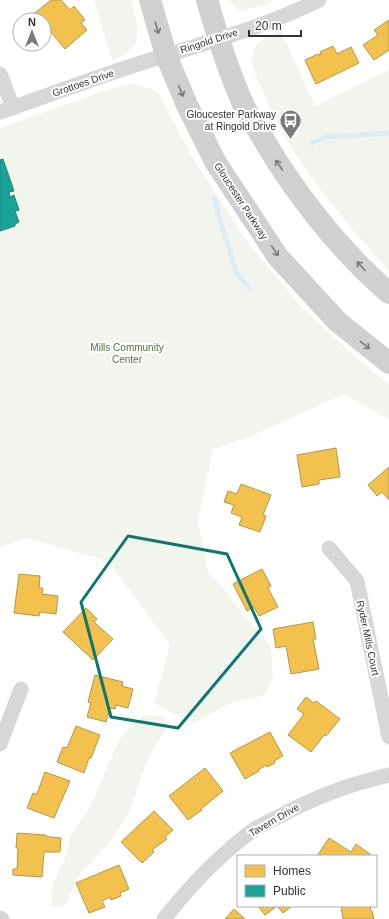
<svg xmlns="http://www.w3.org/2000/svg" width="389" height="919" font-family="Arial,sans-serif">
  <rect width="100%" height="100%" fill="#fff"/>
  <g fill="#f1f5ed">
    <path d="M 94,0 L 131,0 C 135,18 145,41 127,53 C 122,56 117,58 112,61 Z"/>
    <path d="M 229,0 L 275,0 L 262,6 L 239,11 Z"/>
    <path d="M 281,31 L 315,106 L 389,70 L 389,271 C 339,215 289,157 261,87 C 256,76 250,64 253,52 C 256,40 271,35 281,31 Z"/>
    <path d="M 135,83 L 158,92 L 191,155 L 245,239 L 300,306 L 363,364 L 389,384 L 389,419 L 344,394 L 246,438 L 213,449 L 198,521 L 208,572 L 222,586 L 237,607 L 271,646 L 273,677 L 265,695 L 233,702 L 193,723 L 154,703 L 170,645 L 108,561 L 26,538 L 0,547 L 0,128 L 113,88 Z"/>
    <path d="M 143,715 L 165,717 L 165,731 L 148,758 L 130,809 L 111,841 L 79,875 L 65,906 L 51,907 L 53,884 L 64,861 L 71,835 L 89,809 L 119,740 Z"/>
  </g>
  <g fill="#f2c14e" stroke="#b99646">
    <path d="M 51,0 L 61,0 L 70,10 L 74,6 L 85,20 L 81,23 L 87,30 L 65,49 L 46,26 L 44,28 L 44,20 L 34,20 L 31,16 Z"/>
    <path d="M 389,20 L 389,50 L 374,60 L 363,45 L 378,35 L 374,30 Z"/>
    <path d="M 333,46 L 337,54 L 351,47 L 359,63 L 316,84 L 305,60 L 318,54 L 319,55 L 321,54 L 320,52 Z"/>
    <path d="M 336,448 L 340,477 L 319,480 L 319,484 L 302,487 L 297,455 Z"/>
    <path d="M 389,467 L 389,500 L 382,492 L 377,496 L 368,485 Z"/>
    <path d="M 241,484 L 271,495 L 263,515 L 266,516 L 260,532 L 239,525 L 242,517 L 231,513 L 234,505 L 224,502 L 228,491 L 237,494 Z"/>
    <path d="M 262,569 L 271,586 L 268,588 L 278,607 L 259,616 L 254,607 L 247,611 L 233,584 Z"/>
    <path d="M 19,574 L 40,576 L 39,588 L 43,588 L 42,594 L 58,596 L 56,614 L 40,612 L 39,616 L 14,613 Z"/>
    <path d="M 86,608 L 97,619 L 94,622 L 113,639 L 93,660 L 63,632 Z"/>
    <path d="M 313,622 L 316,639 L 313,639 L 319,669 L 291,674 L 286,646 L 276,648 L 273,629 Z"/>
    <path d="M 95,675 L 123,682 L 122,686 L 133,689 L 128,708 L 116,705 L 115,709 L 110,708 L 106,722 L 87,717 L 91,703 L 88,702 Z"/>
    <path d="M 306,697 L 314,703 L 316,701 L 340,719 L 326,736 L 324,735 L 311,752 L 288,735 L 304,714 L 297,709 Z"/>
    <path d="M 76,726 L 100,735 L 91,758 L 89,758 L 84,773 L 57,762 L 63,747 L 67,748 Z"/>
    <path d="M 270,732 L 283,756 L 274,761 L 275,763 L 267,767 L 266,765 L 258,770 L 259,771 L 245,779 L 230,753 Z"/>
    <path d="M 205,768 L 223,791 L 201,809 L 202,810 L 188,820 L 169,796 Z"/>
    <path d="M 45,772 L 70,781 L 54,818 L 27,808 L 33,793 L 37,794 Z"/>
    <path d="M 154,811 L 173,830 L 165,837 L 167,839 L 152,850 L 154,852 L 142,863 L 121,842 Z"/>
    <path d="M 17,833 L 46,835 L 46,836 L 50,837 L 61,838 L 60,852 L 44,852 L 42,877 L 13,875 L 13,869 L 17,869 L 18,848 L 16,848 Z"/>
    <path d="M 329,838 L 351,852 L 356,844 L 370,854 L 368,856 L 317,856 Z"/>
    <path d="M 119,865 L 129,889 L 120,893 L 121,896 L 111,900 L 110,897 L 102,901 L 105,907 L 89,913 L 76,883 Z"/>
    <path d="M 258,906 L 292,906 L 283,913 L 277,906 L 265,915 Z"/>
    <path d="M 341,906 L 370,906 L 371,911 L 372,911 L 374,919 L 343,919 Z"/>
    <path d="M 234,909 L 245,919 L 225,919 Z"/>
  </g>
  <path fill="#17a398" stroke="#1f817a" d="M 3,159 L 14,191 L 9,192 L 10,197 L 14,195 L 19,210 L 15,211 L 19,222 L 15,224 L 15,226 L 0,231 L 0,160 Z"/>
  <g fill="none" stroke-linecap="round" stroke-linejoin="round">
    <g stroke="#ddebf3" stroke-width="5">
      <path d="M 312,143 L 326,137 L 389,133"/>
      <path d="M 214,199 L 236,272 L 249,288"/>
    </g>
    <g stroke="#d7d7d7" stroke-width="15">
      <path d="M 0,74 L 13,108"/>
      <path d="M 0,112 C 47,96 94,78 141,63 C 201,44 263,28 319,0"/>
      <path d="M 329,548 L 357,581 L 389,737"/>
      <path d="M 0,744 L 21,689"/>
      <path d="M 0,918 L 2,919"/>
      <path d="M 164,919 C 190,886 218,856 252,831 C 259,826 268,822 276,818 C 312,798 349,784 389,775"/>
    </g>
    <g stroke="#d0d0d0" stroke-width="22">
      <path d="M 150,0 L 166,55 L 187,105 L 216,163 L 251,216 L 278,257 L 338,322 L 389,363"/>
      <path d="M 207,0 C 217,35 228,70 243,104 C 248,115 255,125 261,135 C 293,191 340,251 389,293"/>
    </g>
  </g>
  <defs><path id="oneway-shaft" d="M-6 0H5M1.5-3L5.5 0L1.5 3" fill="none" stroke-width="1.6" stroke-linecap="round" stroke-linejoin="round"/></defs>
  <g stroke="#7a7a7a">
    <use href="#oneway-shaft" transform="translate(157 28) rotate(74)"/>
    <use href="#oneway-shaft" transform="translate(181 91) rotate(67)"/>
    <use href="#oneway-shaft" transform="translate(279 165) rotate(-124)"/>
    <use href="#oneway-shaft" transform="translate(275 251) rotate(56)"/>
    <use href="#oneway-shaft" transform="translate(361 266) rotate(-132)"/>
    <use href="#oneway-shaft" transform="translate(365 345) rotate(38)"/>
  </g>
  <path fill="none" stroke="#0f766e" stroke-width="3" stroke-linejoin="round" d="M 128,536 L 227,554 L 261,629 L 178,728 L 111,717 L 81,602 Z"/>
  <defs>
    <symbol id="bus-pin" viewBox="-11 -11 22 30"><path d="M0 17L-7.5 6A9.5 9.5 0 1 1 7.5 6Z" fill="#7a7a7a" stroke="#fff"/><path d="M-5-6H5V4H4V6H2V4H-2V6H-4V4H-5ZM-3.5-4V0h7V-4ZM-3.5 1.2v1.5H-2V1.2ZM2 1.2v1.5H3.5V1.2Z" fill="#fff"/></symbol>
  </defs>
  <g fill-rule="evenodd">
    <use href="#bus-pin" x="278" y="108" width="25" height="34"/>
  </g>
  <g text-anchor="middle" dominant-baseline="central" stroke-width="4" stroke-linejoin="round" paint-order="stroke">
    <g font-size="10" fill="#333" stroke="#fff">
      <text transform="translate(209 41) rotate(-18)">Ringold Drive</text>
      <text transform="translate(83 83) rotate(-19)">Grottoes Drive</text>
      <text transform="translate(241 201) rotate(57)">Gloucester Parkway</text>
      <text transform="translate(368 638) rotate(78)">Ryder Mills Court</text>
      <text transform="translate(274 820) rotate(-30)">Tavern Drive</text>
    </g>
    <g font-size="10" fill="#333" stroke="#fff" text-anchor="end">
      <text x="276" y="114">Gloucester Parkway<tspan x="276" dy="12">at Ringold Drive</tspan></text>
    </g>
    <g font-size="10" fill="#56703f" stroke="#fff">
      <text x="127" y="347">Mills Community<tspan x="127" dy="12">Center</tspan></text>
    </g>
  </g>
  <rect x="237" y="855" width="140" height="52" fill="#ffffff" stroke="#adadad"/>
  <rect x="245" y="865" width="20" height="12" fill="#f2c14e" stroke="#adadad"/>
  <text x="273" y="875" font-size="12" fill="#333333">Homes</text>
  <rect x="245" y="885" width="20" height="12" fill="#17a398" stroke="#adadad"/>
  <text x="273" y="895" font-size="12" fill="#333333">Public</text>
  <g transform="translate(32 32)"><circle r="19" fill="#ffffff" stroke="#adadad"/>
  <path d="M0-3L7 15L0 10L-7 15Z" fill="#7a7a7a"/>
  <text y="-6" font-size="11" font-weight="bold" text-anchor="middle" fill="#333333">N</text>
  </g>
  <path d="M249 30v6h52v-6" fill="none" stroke="#333333" stroke-width="2"/>
  <text x="255" y="30" font-size="12" fill="#333333" stroke="#ffffff" stroke-width="3" paint-order="stroke">20 m</text>
</svg>
